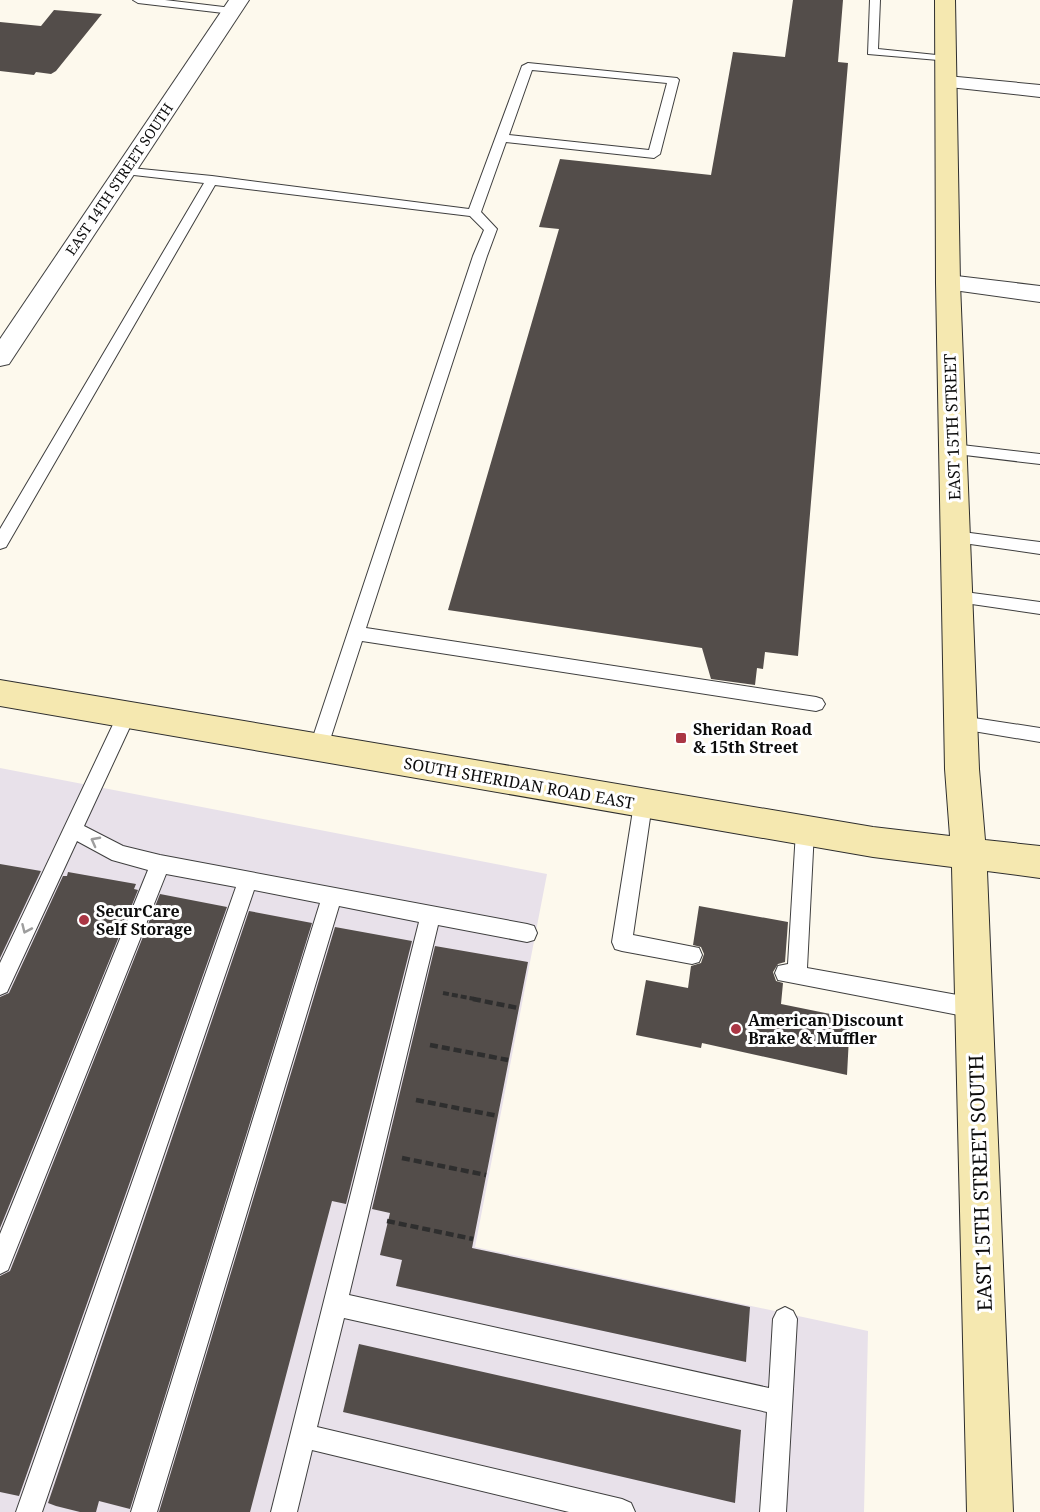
<svg xmlns="http://www.w3.org/2000/svg" width="1040" height="1512" font-family="'Noto Serif',serif">
  <rect width="100%" height="100%" fill="#fdf9ed"/>
  <path fill="#e8e1ea" d="M 0,768 L 547,874 L 475,1247 L 868,1331 L 864,1512 L 0,1512 Z"/>
  <g fill="#534d4a">
    <path d="M 793,0 L 843,0 L 838,62 L 848,63 L 798,656 L 765,652 L 763,669 L 757,668 L 755,685 L 711,679 L 702,648 L 448,610 L 559,229 L 539,227 L 560,159 L 711,175 L 733,52 L 785,57 Z"/>
    <path d="M 54,10 L 102,14 L 56,71 L 51,74 L 36,72 L 34,75 L 0,71 L 0,22 L 41,26 Z"/>
    <path d="M 0,864 L 41,871 L 0,958 Z"/>
    <path d="M 68,872 L 136,884 L 134,889 L 138,890 L 0,1228 L 0,997 L 9,993 L 63,876 L 67,876 Z"/>
    <path d="M 160,894 L 227,907 L 19,1496 L 0,1492 L 0,1276 L 10,1271 Z"/>
    <path d="M 699,906 L 788,922 L 785,962 L 778,964 L 773,972 L 776,981 L 783,983 L 781,1004 L 850,1018 L 847,1075 L 702,1043 L 701,1048 L 636,1035 L 646,980 L 688,988 L 691,966 L 701,963 L 704,954 L 701,947 L 693,945 Z"/>
    <path d="M 249,911 L 312,923 L 130,1509 L 99,1501 L 96,1512 L 80,1512 L 56,1506 L 48,1503 Z"/>
    <path d="M 335,927 L 412,941 L 346,1204 L 332,1201 L 250,1512 L 159,1512 Z"/>
    <path d="M 435,946 L 528,962 L 472,1248 L 750,1307 L 746,1362 L 396,1286 L 402,1260 L 380,1255 L 390,1213 L 372,1209 Z"/>
    <path d="M 359,1344 L 741,1430 L 735,1503 L 343,1412 Z"/>
  </g>
  <g fill="none" stroke-linecap="round" stroke-linejoin="round">
    <defs>
      <g id="lane">
        <path d="M 133,0 L 165,0 L 232,8 L 237,11 L 232,14 L 138,3 Z"/>
        <path d="M 870,0 L 880,0 L 878,49 L 946,56 L 950,57 L 950,61 L 868,54 Z"/>
        <path d="M 528,63 L 677,78 L 679,80 L 660,154 L 654,158 L 506,142 L 481,212 L 497,229 L 487,256 L 366,628 L 816,697 L 822,699 L 825,704 L 822,709 L 816,711 L 362,641 L 327,749 L 324,754 L 318,757 L 312,754 L 309,749 L 473,256 L 484,230 L 470,216 L 215,185 L 6,547 L 0,549 L 0,529 L 204,183 L 125,174 L 121,173 L 121,167 L 212,176 L 469,209 L 522,66 ZM 532,70 L 667,83 L 649,150 L 509,135 Z"/>
        <path d="M 953,444 L 1040,454 L 1040,464 L 948,453 L 946,449 Z"/>
        <path d="M 955,531 L 1040,542 L 1040,554 L 949,541 L 947,537 L 949,533 Z"/>
        <path d="M 957,591 L 1040,602 L 1040,614 L 951,601 L 949,597 L 951,593 Z"/>
        <path d="M 126,709 L 132,711 L 135,716 L 84,826 L 123,846 L 160,855 L 527,924 L 534,926 L 537,933 L 534,940 L 527,942 L 438,925 L 349,1295 L 769,1388 L 773,1319 L 777,1311 L 785,1307 L 793,1311 L 797,1319 L 786,1512 L 760,1512 L 767,1412 L 344,1318 L 317,1427 L 622,1499 L 631,1503 L 635,1512 L 569,1512 L 312,1450 L 297,1512 L 271,1512 L 419,922 L 339,906 L 157,1512 L 131,1512 L 320,903 L 254,890 L 42,1512 L 16,1512 L 236,887 L 166,874 L 8,1270 L 0,1274 L 0,1234 L 148,870 L 112,860 L 77,841 L 7,992 L 0,995 L 0,963 L 117,716 L 120,711 Z"/>
        <path d="M 961,716 L 1040,728 L 1040,742 L 955,728 L 952,723 L 955,718 Z"/>
        <path d="M 643,796 L 650,798 L 652,804 L 633,935 L 699,948 L 702,955 L 699,962 L 692,964 L 622,951 L 615,949 L 612,942 L 634,804 L 636,798 Z"/>
        <path d="M 805,823 L 812,825 L 814,831 L 807,968 L 974,998 L 981,1001 L 984,1008 L 981,1015 L 974,1018 L 778,980 L 775,973 L 778,966 L 788,964 L 796,831 L 798,825 Z"/>
      </g>
      <g id="street">
        <path d="M 229,0 L 249,0 L 9,364 L 0,366 L 0,339 Z"/>
        <path d="M 947,76 L 1040,85 L 1040,97 L 940,86 L 937,82 L 940,78 Z"/>
        <path d="M 948,275 L 1040,286 L 1040,302 L 939,288 L 936,283 L 939,278 Z"/>
      </g>
      <path id="secondary" d="M 935,0 L 955,0 L 960,283 L 979,769 L 985,840 L 1040,846 L 1040,878 L 987,871 L 1013,1512 L 967,1512 L 952,867 L 873,857 L 0,706 L 0,680 L 873,827 L 950,836 L 945,769 L 936,283 Z"/>
    </defs>
    <use href="#lane" stroke="#3f3f3f" stroke-width="2"/>
    <use href="#street" stroke="#3f3f3f" stroke-width="2"/>
    <use href="#secondary" stroke="#2e2e2e" stroke-width="2"/>
    <path stroke="#2e2e2e" stroke-width="4" stroke-dasharray="6 3" stroke-linecap="butt" d="M 443,993 L 480,1000"/>
    <g stroke="#2e2e2e" stroke-width="4.5" stroke-dasharray="8 4" stroke-linecap="butt">
      <path d="M 473,999 L 518,1008"/>
      <path d="M 430,1045 L 508,1060"/>
      <path d="M 416,1100 L 498,1116"/>
      <path d="M 402,1158 L 486,1175"/>
      <path d="M 387,1221 L 473,1239"/>
    </g>
    <use href="#lane" fill="#fff" fill-rule="evenodd"/>
    <use href="#street" fill="#fff" fill-rule="evenodd"/>
    <use href="#secondary" fill="#f5e8b0" fill-rule="evenodd"/>
  </g>
  <defs><path id="oneway-chevron" d="M-2-3.5L2.5 0L-2 3.5" fill="none" stroke-width="1.6" stroke-linecap="round" stroke-linejoin="round" transform="scale(1.5)"/></defs>
  <g stroke="#9e9e9e">
    <use href="#oneway-chevron" transform="translate(95 841) rotate(-152)"/>
    <use href="#oneway-chevron" transform="translate(26 929) rotate(114)"/>
  </g>
  <g fill="#aa3644" stroke="#fff" stroke-width="2">
    <rect x="675" y="732" width="12" height="12" rx="3"/>
    <circle cx="84" cy="920" r="6"/>
    <circle cx="736" cy="1029" r="6"/>
  </g>
  <g text-anchor="middle" dominant-baseline="central" stroke-width="6" stroke-linejoin="round" paint-order="stroke">
    <g font-size="14" fill="#0c0c0c" stroke="#fff">
      <text transform="translate(119 179) rotate(-56)">EAST 14TH STREET SOUTH</text>
    </g>
    <g font-size="16" fill="#0c0c0c" stroke="#fff">
      <text transform="translate(952 427) rotate(-92)">EAST 15TH STREET</text>
      <text transform="translate(519 783) rotate(10)">SOUTH SHERIDAN ROAD EAST</text>
    </g>
    <g font-size="16" font-weight="bold" fill="#0c0c0c" stroke="#fff" text-anchor="start">
      <text x="693" y="729">Sheridan Road<tspan x="693" dy="18">&amp; 15th Street</tspan></text>
      <text x="96" y="911">SecurCare<tspan x="96" dy="18">Self Storage</tspan></text>
      <text x="748" y="1020">American Discount<tspan x="748" dy="18">Brake &amp; Muffler</tspan></text>
    </g>
    <g font-size="20" fill="#0c0c0c" stroke="#fff">
      <text transform="translate(980 1183) rotate(-92)">EAST 15TH STREET SOUTH</text>
    </g>
  </g>
</svg>
